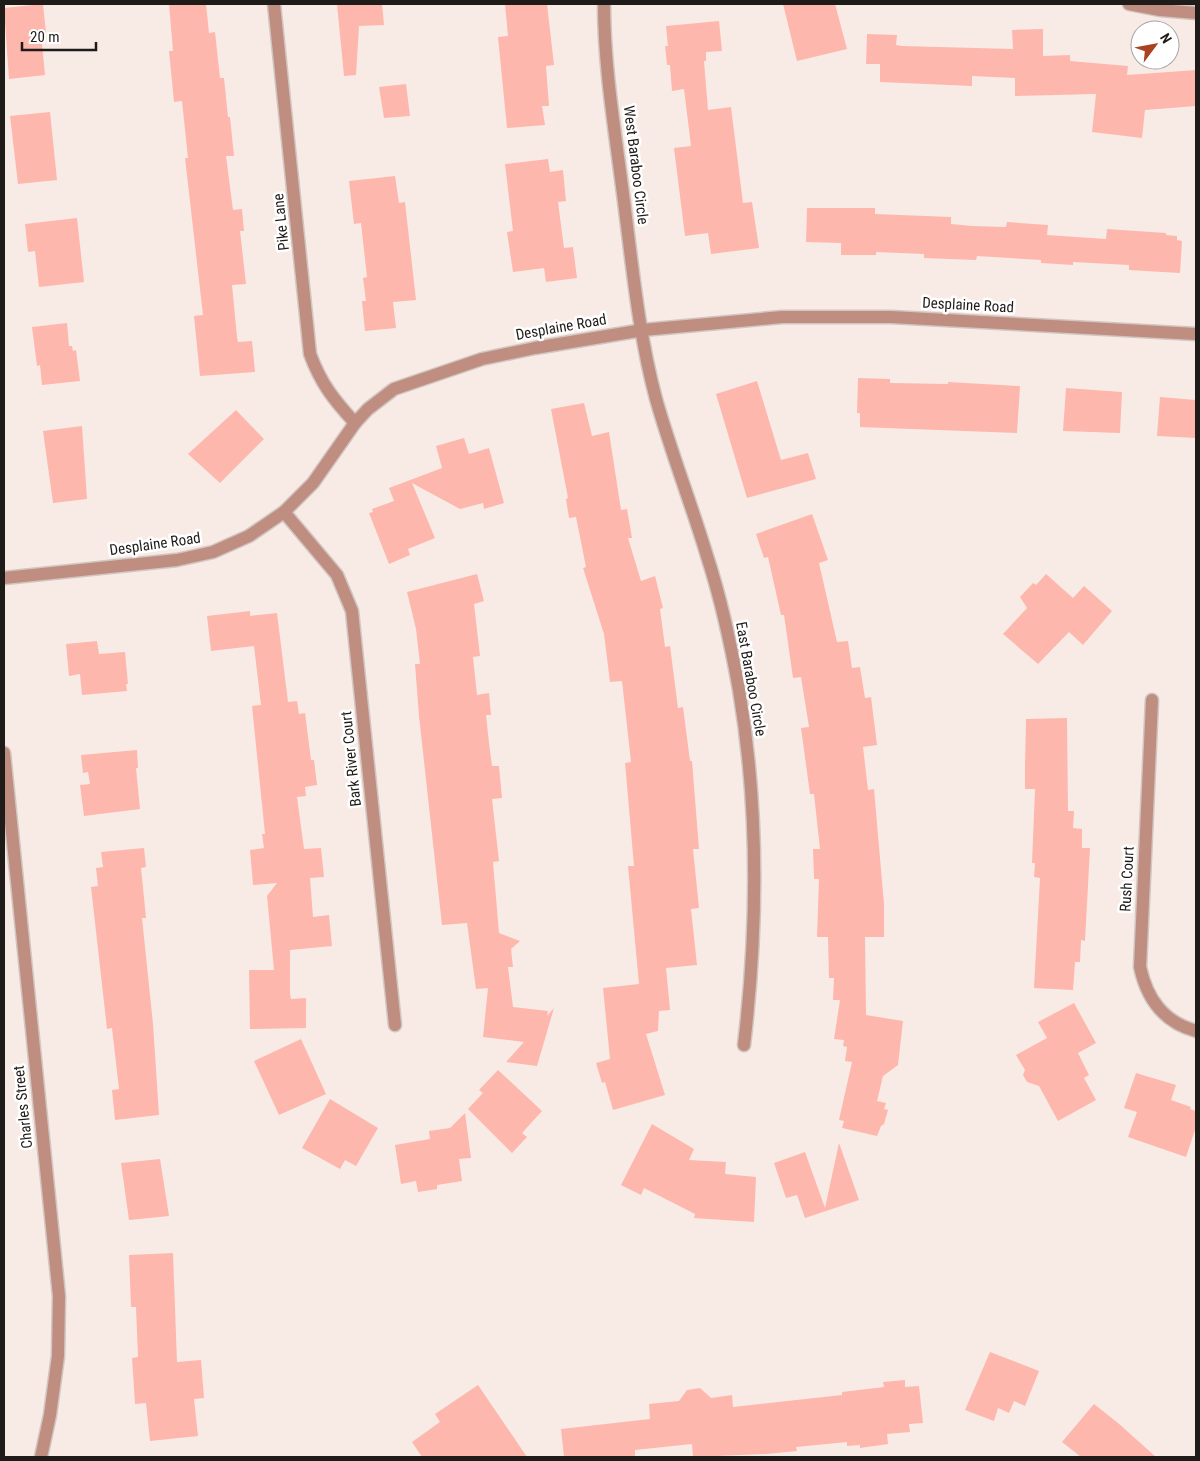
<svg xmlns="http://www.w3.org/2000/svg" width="1200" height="1461" font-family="'Roboto Condensed',sans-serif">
  <rect width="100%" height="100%" fill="#f8ebe6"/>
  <g fill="#feb7ad">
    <path d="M 43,4 L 46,33 L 41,33 L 45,75 L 9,79 L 4,8 Z"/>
    <path d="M 169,4 L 206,4 L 209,33 L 215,32 L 220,78 L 224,78 L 228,117 L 230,117 L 234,156 L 226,156 L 233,210 L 242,209 L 244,231 L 240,231 L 246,284 L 232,285 L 237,337 L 238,342 L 252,341 L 255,372 L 200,376 L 194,316 L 203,315 L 185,158 L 188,158 L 182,101 L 174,102 L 169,51 L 173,51 Z"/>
    <path d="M 337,4 L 382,4 L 384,25 L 359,26 L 356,75 L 344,76 Z"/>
    <path d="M 505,4 L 547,4 L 554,65 L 546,66 L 549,106 L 542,106 L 545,125 L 507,128 L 498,37 L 508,36 Z"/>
    <path d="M 783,4 L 835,4 L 847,49 L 797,61 Z"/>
    <path d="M 719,21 L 722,51 L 706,52 L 706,61 L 704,61 L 708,110 L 731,107 L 743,203 L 752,202 L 759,248 L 711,254 L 708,233 L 685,236 L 674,148 L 691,146 L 684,89 L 672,91 L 670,65 L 667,65 L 665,46 L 668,46 L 666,26 Z"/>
    <path d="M 1043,29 L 1043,56 L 1070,55 L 1070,61 L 1128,66 L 1127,75 L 1196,70 L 1196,106 L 1145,110 L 1142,138 L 1092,132 L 1096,94 L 1015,96 L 1015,78 L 972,76 L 972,86 L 880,82 L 880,64 L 866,64 L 867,34 L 897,35 L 896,45 L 902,46 L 1013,49 L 1012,30 Z"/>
    <path d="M 406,84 L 410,116 L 384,118 L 379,87 Z"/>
    <path d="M 50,112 L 57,180 L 18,184 L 10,116 Z"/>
    <path d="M 548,159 L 550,172 L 563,170 L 566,201 L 558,202 L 564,248 L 573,247 L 577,278 L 546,282 L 544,268 L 513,272 L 507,232 L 513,231 L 505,164 Z"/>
    <path d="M 395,176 L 399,203 L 405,202 L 416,300 L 393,302 L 396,328 L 365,331 L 362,301 L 366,301 L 363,278 L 367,277 L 361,223 L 354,224 L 349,181 Z"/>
    <path d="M 807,208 L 875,208 L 875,214 L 951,217 L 951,224 L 972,226 L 1006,227 L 1007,222 L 1048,225 L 1047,235 L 1106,239 L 1107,229 L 1166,233 L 1166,235 L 1177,236 L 1177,240 L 1182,241 L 1180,273 L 1129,270 L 1129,265 L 1073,262 L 1073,265 L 1041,263 L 1041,260 L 977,256 L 976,260 L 924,258 L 924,254 L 876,252 L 876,255 L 841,255 L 841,243 L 806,242 Z"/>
    <path d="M 77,218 L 84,282 L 39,287 L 35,251 L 28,252 L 25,224 Z"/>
    <path d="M 67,323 L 69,346 L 72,346 L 73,351 L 76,350 L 80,381 L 42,385 L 40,365 L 37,366 L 32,327 Z"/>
    <path d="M 858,378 L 890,379 L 890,383 L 948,384 L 948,382 L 1020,386 L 1017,433 L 860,427 L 860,413 L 857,413 Z"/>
    <path d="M 757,381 L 781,460 L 808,453 L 816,479 L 747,498 L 716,394 Z"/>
    <path d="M 1066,388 L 1122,392 L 1120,433 L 1063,431 Z"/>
    <path d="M 1160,397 L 1196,400 L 1196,438 L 1157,436 Z"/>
    <path d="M 584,403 L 592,436 L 609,432 L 621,510 L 627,509 L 632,538 L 628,538 L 641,581 L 655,576 L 663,608 L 660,609 L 665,647 L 670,646 L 678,708 L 683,707 L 690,761 L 692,761 L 699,849 L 693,849 L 699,908 L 691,909 L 697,965 L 666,968 L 670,1010 L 659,1011 L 658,1031 L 646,1034 L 665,1095 L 613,1110 L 605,1082 L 602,1083 L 596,1063 L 610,1059 L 603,988 L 639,984 L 628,866 L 634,866 L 625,763 L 631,762 L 622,681 L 610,682 L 604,634 L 583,568 L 586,567 L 576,517 L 569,518 L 566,499 L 568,498 L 551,409 Z"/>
    <path d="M 236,410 L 264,439 L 220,483 L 188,454 Z"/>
    <path d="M 82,426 L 87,499 L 53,503 L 43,431 Z"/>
    <path d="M 464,438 L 469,454 L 489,448 L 504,503 L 484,509 L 483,503 L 460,509 L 412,483 L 435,538 L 408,549 L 410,555 L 389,564 L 369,513 L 373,512 L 372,509 L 394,501 L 389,488 L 442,468 L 436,446 Z"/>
    <path d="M 812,514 L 828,560 L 819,563 L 837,642 L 848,641 L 852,668 L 860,667 L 865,698 L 871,697 L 877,745 L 863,747 L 868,790 L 874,789 L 884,904 L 884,937 L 865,937 L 866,1015 L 903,1021 L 898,1065 L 883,1076 L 877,1101 L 886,1103 L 884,1109 L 888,1110 L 884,1124 L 881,1126 L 877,1136 L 842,1128 L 844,1121 L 839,1120 L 852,1062 L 845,1061 L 847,1047 L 843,1046 L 844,1040 L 834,1039 L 840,1000 L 833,1000 L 834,978 L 829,978 L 828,937 L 817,937 L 819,879 L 814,879 L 813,849 L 820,849 L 814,794 L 810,794 L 801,728 L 809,727 L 801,677 L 793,678 L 784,615 L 781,615 L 768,557 L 764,558 L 756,534 Z"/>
    <path d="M 477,574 L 484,601 L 474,604 L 480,656 L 473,657 L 477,695 L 489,693 L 491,715 L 486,715 L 489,743 L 492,766 L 499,766 L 502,798 L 492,799 L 499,861 L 493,862 L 499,933 L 520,941 L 511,949 L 513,967 L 508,967 L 513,1007 L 548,1011 L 547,1016 L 554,1008 L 537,1066 L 506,1062 L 524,1042 L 483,1037 L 488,988 L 476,989 L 467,923 L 442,925 L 419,716 L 415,664 L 420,664 L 416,629 L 407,592 Z"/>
    <path d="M 1046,574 L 1073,598 L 1084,586 L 1112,611 L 1083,645 L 1069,632 L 1038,664 L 1003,634 L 1027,608 L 1020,597 L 1033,583 L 1036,585 Z"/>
    <path d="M 250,611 L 250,616 L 277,613 L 288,702 L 297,701 L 299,714 L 305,713 L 311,760 L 314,760 L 317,785 L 305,787 L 306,796 L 297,797 L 304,849 L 321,848 L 324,877 L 310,878 L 313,917 L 329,915 L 332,946 L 290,950 L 290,993 L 291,999 L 306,998 L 306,1028 L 250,1029 L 249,970 L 274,970 L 267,896 L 277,883 L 253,885 L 250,850 L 264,848 L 262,834 L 265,834 L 252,706 L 261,705 L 254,646 L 211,651 L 207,616 Z"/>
    <path d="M 97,641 L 99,654 L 125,652 L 128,684 L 126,684 L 127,691 L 82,695 L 80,674 L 69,676 L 66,644 Z"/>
    <path d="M 1067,718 L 1068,811 L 1074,811 L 1073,828 L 1082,829 L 1082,848 L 1090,848 L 1085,941 L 1081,940 L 1080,962 L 1075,962 L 1073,990 L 1034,988 L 1040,878 L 1034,877 L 1035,863 L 1032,863 L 1035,789 L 1025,789 L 1025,769 L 1026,719 Z"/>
    <path d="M 137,750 L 138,768 L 136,768 L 140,809 L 84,816 L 80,785 L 90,784 L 88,772 L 83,773 L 81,755 Z"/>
    <path d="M 144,848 L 146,867 L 141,868 L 146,918 L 142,918 L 153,1024 L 159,1115 L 115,1120 L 112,1090 L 119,1089 L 112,1028 L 107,1029 L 91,887 L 98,886 L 96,868 L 103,867 L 101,852 Z"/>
    <path d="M 1074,1003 L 1096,1043 L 1078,1053 L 1089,1075 L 1084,1078 L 1096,1100 L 1058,1121 L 1039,1086 L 1027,1082 L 1023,1075 L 1025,1070 L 1016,1055 L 1047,1038 L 1038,1022 Z"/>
    <path d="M 301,1039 L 326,1094 L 279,1115 L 254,1061 Z"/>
    <path d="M 498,1070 L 542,1111 L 522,1133 L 527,1137 L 512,1153 L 468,1109 L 483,1093 L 479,1090 Z"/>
    <path d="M 1136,1073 L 1176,1085 L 1171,1100 L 1191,1107 L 1190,1109 L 1196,1111 L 1196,1127 L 1186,1157 L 1128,1137 L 1137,1112 L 1124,1108 Z"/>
    <path d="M 330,1099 L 378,1128 L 356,1166 L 345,1160 L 340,1169 L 302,1148 Z"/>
    <path d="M 465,1113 L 471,1158 L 459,1159 L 462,1181 L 437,1185 L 437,1189 L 418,1192 L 416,1181 L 401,1184 L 395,1145 L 430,1139 L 429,1131 L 450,1128 Z"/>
    <path d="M 652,1124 L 694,1149 L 689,1160 L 726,1162 L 725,1174 L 756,1177 L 754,1222 L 694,1218 L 695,1214 L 644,1188 L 641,1195 L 621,1185 Z"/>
    <path d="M 839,1143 L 859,1200 L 805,1218 L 797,1195 L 786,1198 L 774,1163 L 805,1152 L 825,1208 Z"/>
    <path d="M 160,1159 L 169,1216 L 129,1220 L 121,1163 Z"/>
    <path d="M 173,1253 L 177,1362 L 201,1360 L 204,1398 L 194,1399 L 198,1436 L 150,1441 L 146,1403 L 135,1404 L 132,1358 L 138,1357 L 136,1307 L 131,1307 L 129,1255 Z"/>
    <path d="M 990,1352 L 1039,1371 L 1025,1406 L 1014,1401 L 1009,1413 L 998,1408 L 994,1421 L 965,1410 Z"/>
    <path d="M 905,1380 L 905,1387 L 919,1386 L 923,1423 L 909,1424 L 910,1432 L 887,1434 L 888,1444 L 860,1448 L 860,1445 L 847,1446 L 847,1442 L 796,1447 L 797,1451 L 766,1454 L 693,1457 L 692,1444 L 635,1450 L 635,1457 L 564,1457 L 561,1429 L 650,1419 L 649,1404 L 679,1401 L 687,1390 L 700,1388 L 711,1398 L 732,1395 L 733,1407 L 842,1395 L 842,1392 L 884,1387 L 883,1382 Z"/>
    <path d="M 478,1385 L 527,1457 L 422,1457 L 412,1442 L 440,1422 L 435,1414 Z"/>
    <path d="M 1094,1404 L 1118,1423 L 1156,1457 L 1081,1457 L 1062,1442 Z"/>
  </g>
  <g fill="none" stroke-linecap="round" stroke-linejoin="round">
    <defs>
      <g id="minor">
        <path d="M 274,4 L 310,354 C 321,384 334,400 355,423"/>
        <path d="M 604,4 C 604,67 615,131 623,194 C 632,262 638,332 656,399 C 671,452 691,503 707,556 C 721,599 731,645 739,690 C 759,808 758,927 744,1045"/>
        <path d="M 1129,4 L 1160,10 L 1196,13"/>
        <path d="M 284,512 L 337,575 L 352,611 L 395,1025"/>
        <path d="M 4,578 L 177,560 L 213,552 L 249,536 L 284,512 L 313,483 L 355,423 L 368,409 L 394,389 L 482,359 L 535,348 L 643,330 L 782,317 L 891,317 L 1196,334"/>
        <path d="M 1152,700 L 1140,967 C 1147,999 1163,1022 1196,1031"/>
        <path d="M 4,753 L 59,1296 L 58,1356 L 50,1415 L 41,1457"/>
      </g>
    </defs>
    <use href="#minor" stroke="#d1c6c1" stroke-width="15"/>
    <use href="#minor" stroke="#c08d81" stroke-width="12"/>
  </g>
  <g text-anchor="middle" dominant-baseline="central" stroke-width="5" stroke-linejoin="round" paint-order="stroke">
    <g font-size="15" fill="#1f1b19" stroke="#fff">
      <text transform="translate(636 165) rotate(83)">West Baraboo Circle</text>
      <text transform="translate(281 222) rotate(-96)">Pike Lane</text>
      <text transform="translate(968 305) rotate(3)">Desplaine Road</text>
      <text transform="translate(561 327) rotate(-10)">Desplaine Road</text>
      <text transform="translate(155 544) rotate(-8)">Desplaine Road</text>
      <text transform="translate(751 679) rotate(80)">East Baraboo Circle</text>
      <text transform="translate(351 759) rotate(-96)">Bark River Court</text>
      <text transform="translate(1127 879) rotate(-87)">Rush Court</text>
      <text transform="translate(23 1107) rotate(-96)">Charles Street</text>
    </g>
  </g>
  <rect width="1200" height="1461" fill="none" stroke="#1f1b19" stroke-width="10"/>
  <g transform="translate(1155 45) rotate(58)"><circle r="24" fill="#ffffff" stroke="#a5a4a3"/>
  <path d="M0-4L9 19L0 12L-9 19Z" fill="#aa4222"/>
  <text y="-8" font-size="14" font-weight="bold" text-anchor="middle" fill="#1f1b19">N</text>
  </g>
  <path d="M22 42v8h74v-8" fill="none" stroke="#1f1b19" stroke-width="2.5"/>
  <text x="30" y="42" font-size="15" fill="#1f1b19" stroke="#ffffff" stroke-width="4" paint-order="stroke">20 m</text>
</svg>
